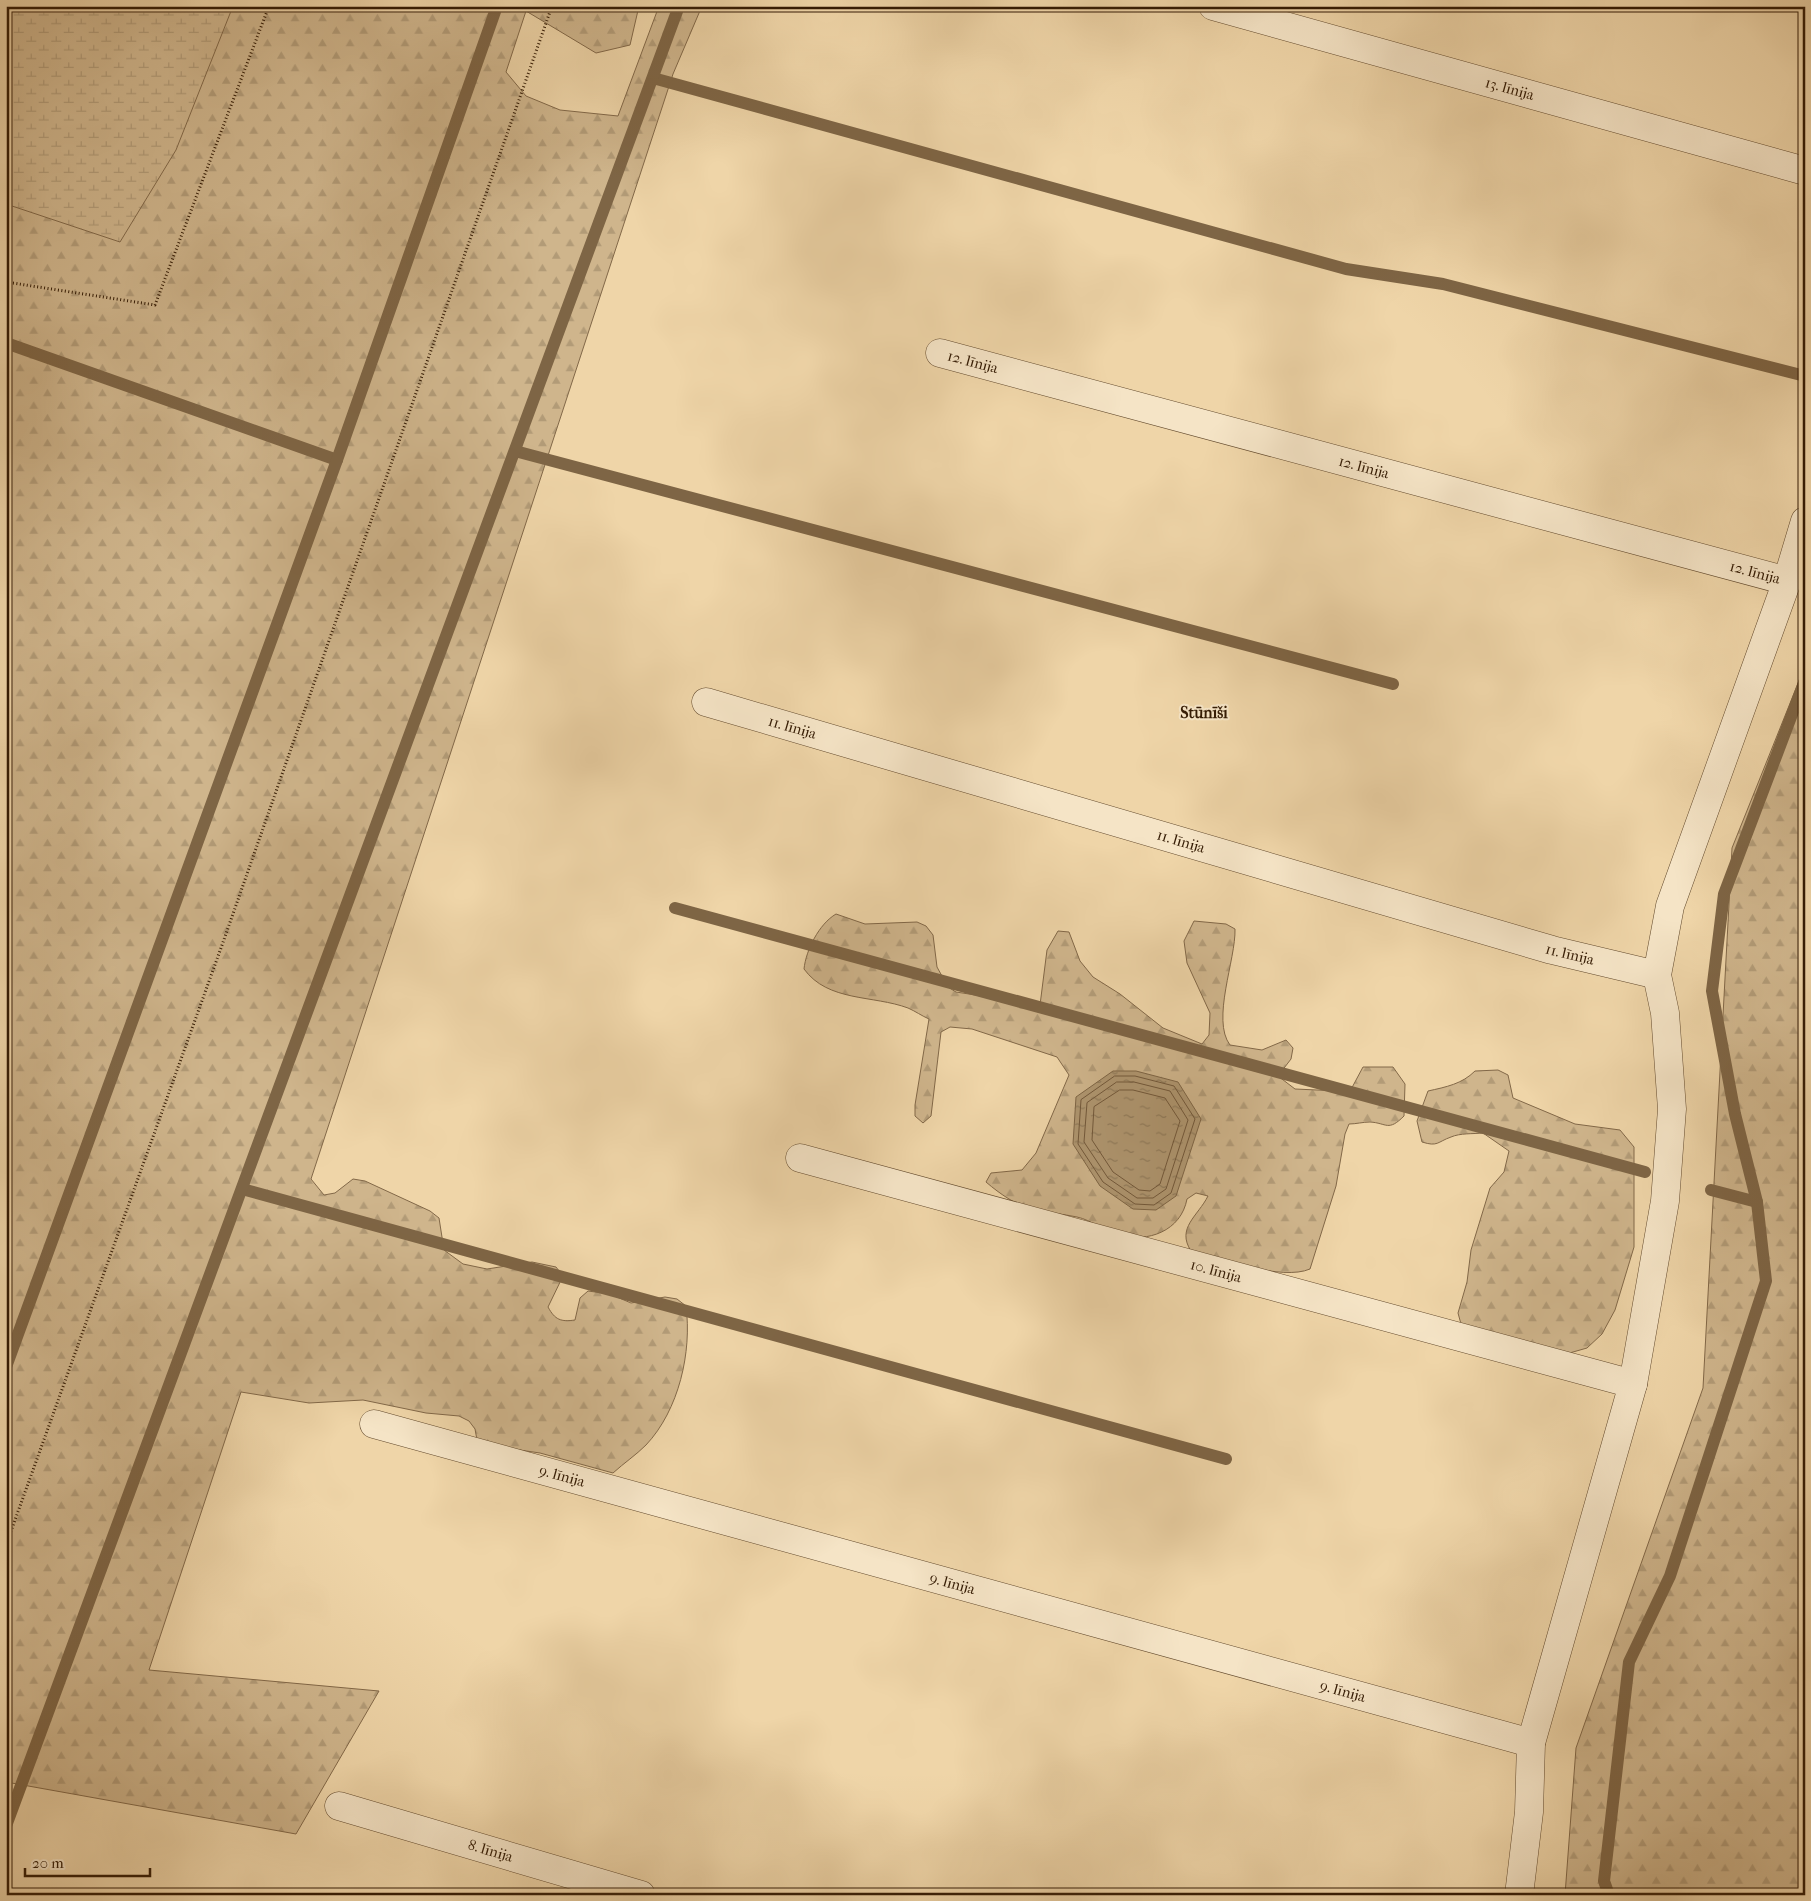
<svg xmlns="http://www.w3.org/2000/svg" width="1811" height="1901" font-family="'IM FELL French Canon',serif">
  <defs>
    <pattern id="forest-firs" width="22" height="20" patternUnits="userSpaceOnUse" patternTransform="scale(1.25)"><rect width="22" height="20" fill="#cfb58c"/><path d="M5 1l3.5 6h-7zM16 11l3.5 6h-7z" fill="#b29b77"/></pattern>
    <pattern id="wetland-marsh" width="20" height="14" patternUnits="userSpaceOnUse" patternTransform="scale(1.25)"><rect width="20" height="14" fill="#cfb58c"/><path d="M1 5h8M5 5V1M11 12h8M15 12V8" fill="none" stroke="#b29b77"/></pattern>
    <pattern id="water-ripples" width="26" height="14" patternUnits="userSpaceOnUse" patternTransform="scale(1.25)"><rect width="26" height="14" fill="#af9670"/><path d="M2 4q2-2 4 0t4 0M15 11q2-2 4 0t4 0" fill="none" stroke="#8f7a5a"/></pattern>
  </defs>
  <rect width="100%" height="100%" fill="#efd5a8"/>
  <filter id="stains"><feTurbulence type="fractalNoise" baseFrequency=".004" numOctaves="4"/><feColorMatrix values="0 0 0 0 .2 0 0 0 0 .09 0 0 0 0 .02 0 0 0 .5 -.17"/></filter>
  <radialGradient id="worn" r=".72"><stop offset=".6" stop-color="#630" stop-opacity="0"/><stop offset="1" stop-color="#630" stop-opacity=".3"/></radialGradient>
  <g fill="url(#forest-firs)" stroke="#826848">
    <path d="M 6,6 L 639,6 L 630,45 L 596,53 L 526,11 L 506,72 L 526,96 L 560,110 L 618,116 L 659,6 L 702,6 L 673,74 L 311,1179 L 324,1195 L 335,1193 L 353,1179 L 365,1181 L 430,1211 L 439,1218 L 444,1250 L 463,1264 L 487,1269 L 532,1262 L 556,1267 L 563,1276 L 548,1307 C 555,1320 561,1322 575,1320 L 580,1298 L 588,1291 L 610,1294 L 631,1303 L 665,1297 L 677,1299 L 686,1306 C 692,1352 679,1410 646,1445 C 636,1455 624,1463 613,1473 L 540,1453 L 486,1445 L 477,1440 L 475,1429 L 469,1421 L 459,1416 L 426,1413 L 363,1400 L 309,1403 L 241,1392 L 149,1670 L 379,1691 L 296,1834 L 6,1782 Z"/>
    <path d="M 1805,666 L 1805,1895 L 1565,1895 L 1576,1748 L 1703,1388 L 1732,848 Z"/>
    <path d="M 836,914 L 865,924 L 917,922 L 926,926 L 933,935 L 937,967 L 948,987 L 956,992 L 1040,1005 L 1047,950 L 1058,931 L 1069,932 L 1080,961 L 1093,977 L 1120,994 L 1163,1028 L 1202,1044 L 1209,1035 L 1210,1013 L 1187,963 L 1184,941 L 1194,921 L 1226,924 L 1235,929 C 1236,959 1211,1020 1230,1045 L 1262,1050 L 1286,1040 L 1293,1048 L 1291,1059 L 1278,1076 L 1295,1089 L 1339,1091 L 1348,1095 L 1363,1067 L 1393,1067 L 1405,1084 L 1404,1116 C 1388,1132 1387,1123 1370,1122 C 1363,1122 1356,1124 1349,1124 L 1345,1134 L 1336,1186 L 1310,1269 C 1282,1281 1221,1259 1191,1251 C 1176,1228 1198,1216 1208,1196 L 1196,1193 L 1187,1199 C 1181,1231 1148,1243 1119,1235 C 1104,1232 1092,1220 1077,1217 C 1063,1214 1049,1213 1035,1210 C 1017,1206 1000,1194 986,1182 L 991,1173 L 1022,1170 L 1036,1153 L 1069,1075 L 1057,1057 L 972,1029 L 950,1027 L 941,1032 L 931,1116 L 923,1123 L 915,1116 L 915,1105 L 929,1019 C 922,1016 915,1011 908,1008 C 873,995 828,1002 804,969 C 806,950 819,924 836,914 Z"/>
    <path d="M 1498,1070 L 1508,1075 L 1513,1098 L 1575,1124 L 1620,1130 L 1634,1147 L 1634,1247 L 1615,1310 L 1602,1334 L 1587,1348 L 1566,1354 L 1461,1324 L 1458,1313 L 1467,1282 L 1471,1250 L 1490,1188 L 1504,1172 L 1509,1151 L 1483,1133 C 1473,1134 1460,1133 1451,1137 C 1437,1142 1438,1147 1422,1142 L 1417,1121 L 1428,1091 C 1446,1087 1462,1084 1475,1071 Z"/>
  </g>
  <path fill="url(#wetland-marsh)" stroke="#826848" d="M 6,6 L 233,6 L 176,150 L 120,242 L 6,204 Z"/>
  <path fill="url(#water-ripples)" stroke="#7e6545" d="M 1113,1071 L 1136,1071 L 1178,1082 L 1201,1119 L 1176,1196 L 1156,1210 L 1133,1209 L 1100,1186 L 1073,1144 L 1076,1097 Z"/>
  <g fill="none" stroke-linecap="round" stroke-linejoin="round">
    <g stroke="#72583a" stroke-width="1">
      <path d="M 1115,1076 L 1135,1076 L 1174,1086 L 1195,1119 L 1171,1193 L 1154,1205 L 1135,1204 L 1103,1182 L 1078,1144 L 1081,1100 Z"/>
      <path d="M 1117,1082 L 1134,1082 L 1170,1091 L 1188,1120 L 1166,1189 L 1153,1198 L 1137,1198 L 1108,1178 L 1084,1142 L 1087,1103 Z"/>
      <path d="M 1120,1090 L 1133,1090 L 1165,1098 L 1180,1121 L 1160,1184 L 1150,1191 L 1139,1190 L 1113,1172 L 1092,1140 L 1094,1107 Z"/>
    </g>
    <g stroke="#7e6545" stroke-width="12">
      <path d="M 653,78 L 1346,269 L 1443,284 L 1805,376"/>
      <path d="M 6,343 L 337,460"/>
      <path d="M 515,451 L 1393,684"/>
      <path d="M 675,908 L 1645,1172"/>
      <path d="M 242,1189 L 1226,1459"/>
      <path d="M 1711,1190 L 1757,1202"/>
      <path d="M 6,1367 L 337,460 L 497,6"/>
      <path d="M 6,1826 L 679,6"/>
      <path d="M 1609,1895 L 1604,1881 L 1629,1662 L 1670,1576 L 1766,1281 L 1757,1202 L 1735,1114 L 1712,991 L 1724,894 L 1805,680"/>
    </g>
    <defs>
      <g id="minor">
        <path id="s1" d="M 1213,6 L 1805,171"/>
        <path id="s2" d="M 940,353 L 1787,581"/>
        <path id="s3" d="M 706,702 L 1552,950 L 1657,975"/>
        <path id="s4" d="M 800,1158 L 1633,1384"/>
        <path id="s5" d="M 374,1424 L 1531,1743"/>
        <path id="s6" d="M 339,1806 L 641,1895"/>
        <path d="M 1519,1895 L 1529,1812 L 1531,1743 L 1633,1384 L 1665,1201 L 1672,1109 L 1665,1013 L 1657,975 L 1670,906 L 1787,581 L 1805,521"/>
      </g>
    </defs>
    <use href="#minor" stroke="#634a2d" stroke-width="29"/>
    <g stroke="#341b04" stroke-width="3" stroke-dasharray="1 2.5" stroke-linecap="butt">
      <path d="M 6,282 L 155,305 L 269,6"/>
      <path d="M 6,1545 L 221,948 L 552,6"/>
    </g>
    <use href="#minor" stroke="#f5e4c6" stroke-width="28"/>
  </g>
  <g text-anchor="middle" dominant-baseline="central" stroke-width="4" stroke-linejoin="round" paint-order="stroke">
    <g font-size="15" fill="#341b04" stroke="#f5e4c6">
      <text stroke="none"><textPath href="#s1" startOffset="308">13. līnija</textPath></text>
      <text stroke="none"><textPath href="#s2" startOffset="34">12. līnija</textPath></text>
      <text stroke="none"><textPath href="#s2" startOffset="439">12. līnija</textPath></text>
      <text stroke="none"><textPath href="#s2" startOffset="844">12. līnija</textPath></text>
      <text stroke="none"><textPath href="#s3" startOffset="90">11. līnija</textPath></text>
      <text stroke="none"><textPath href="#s3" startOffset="495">11. līnija</textPath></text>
      <text stroke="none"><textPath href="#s3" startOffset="900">11. līnija</textPath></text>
      <text stroke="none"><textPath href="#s4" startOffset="431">10. līnija</textPath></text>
      <text stroke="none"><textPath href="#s5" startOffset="195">9. līnija</textPath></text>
      <text stroke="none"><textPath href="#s5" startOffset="600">9. līnija</textPath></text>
      <text stroke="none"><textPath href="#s5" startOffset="1005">9. līnija</textPath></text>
      <text stroke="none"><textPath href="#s6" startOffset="158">8. līnija</textPath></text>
    </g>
    <g font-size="16" font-weight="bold" fill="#341b04" stroke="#f5e4c6">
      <text x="1204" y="712">Stūnīši</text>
    </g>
  </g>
  <rect width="1811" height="1901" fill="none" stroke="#efd5a8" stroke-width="25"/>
  <rect x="8" y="8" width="1796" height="1886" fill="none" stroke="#341b04" stroke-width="2.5"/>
  <rect x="12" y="12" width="1786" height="1876" fill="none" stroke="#341b04"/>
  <path d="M25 1868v8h125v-8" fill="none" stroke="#341b04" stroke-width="2.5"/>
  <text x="32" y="1868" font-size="15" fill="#341b04" stroke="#f5e4c6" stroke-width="4" paint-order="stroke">20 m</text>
  <rect width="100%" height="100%" filter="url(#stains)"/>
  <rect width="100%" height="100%" fill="url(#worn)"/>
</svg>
